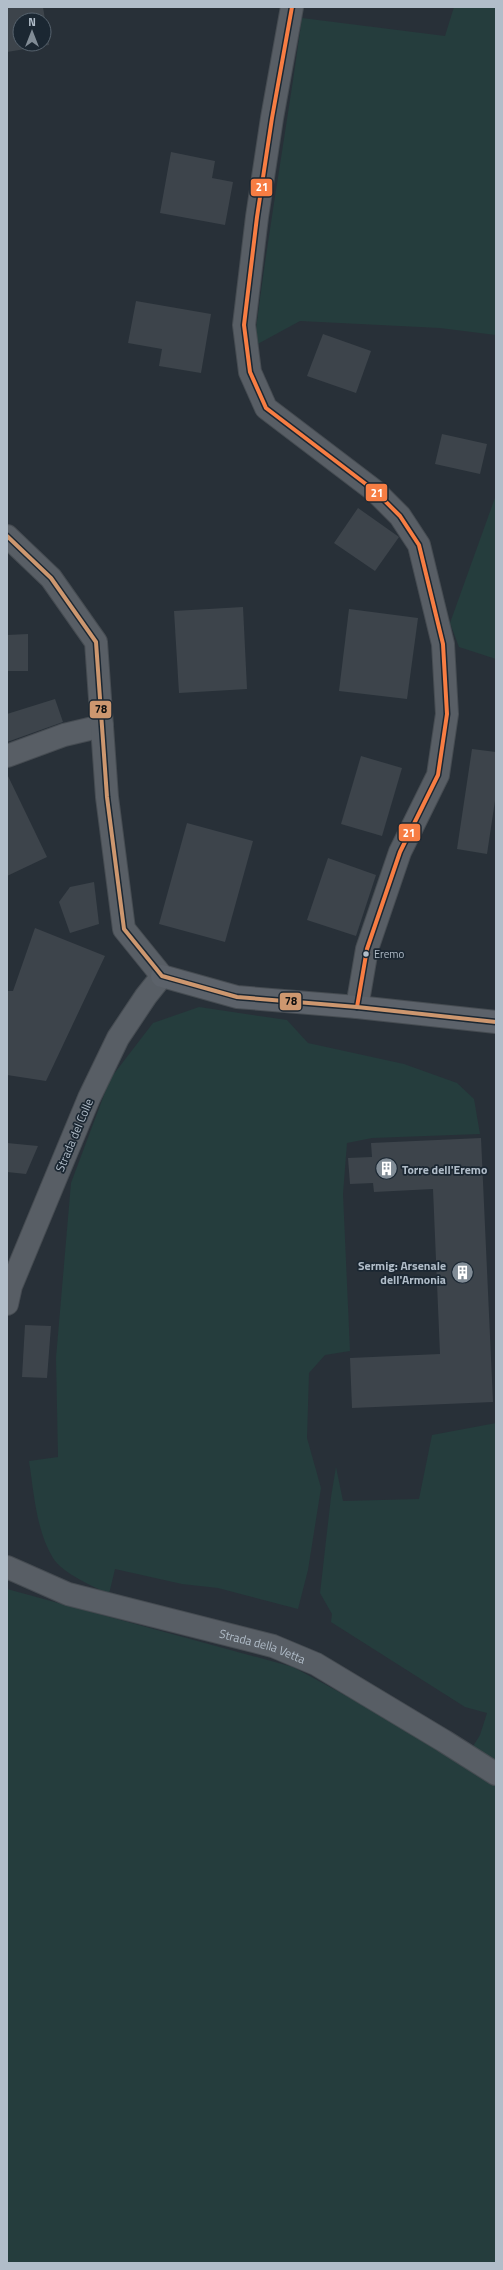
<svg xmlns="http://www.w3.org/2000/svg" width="503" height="2270" font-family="'Titillium Web',sans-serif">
  <rect width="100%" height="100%" fill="#283038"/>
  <g fill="#253d3d">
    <path d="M 454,7 L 496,7 L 496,335 L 440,328 L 300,321 L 254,346 C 267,236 287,128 302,18 L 445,36 Z"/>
    <path d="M 496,495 L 496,659 L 459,647 L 450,623 Z"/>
    <path d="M 199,1007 L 287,1020 L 308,1043 L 404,1064 L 457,1083 L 474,1099 L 480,1134 L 372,1138 L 347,1143 L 343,1194 L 350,1351 L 325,1355 L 309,1373 L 307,1438 L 321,1488 L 308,1570 L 298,1609 L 218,1588 L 182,1584 L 115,1569 L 109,1594 C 94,1587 62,1573 53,1558 C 36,1530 34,1493 29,1461 L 58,1457 L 56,1358 L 71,1183 L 110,1079 L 153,1023 Z"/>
    <path d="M 496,1423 L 496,2263 L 7,2263 L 7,1589 L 293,1667 L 435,1744 L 462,1764 L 480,1735 L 487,1713 L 465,1707 L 331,1622 L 332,1614 L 320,1593 L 331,1497 L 336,1467 L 343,1501 L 419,1499 L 432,1435 Z"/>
  </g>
  <g fill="#3d444b" fill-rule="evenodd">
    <path d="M 7,7 L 43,7 L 49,45 L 7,52 ZM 20,20 L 44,20 L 44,44 L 20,44 Z"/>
    <path d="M 171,152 L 215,161 L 212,178 L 233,182 L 225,225 L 160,213 Z"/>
    <path d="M 136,301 L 211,314 L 201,373 L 159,366 L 162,349 L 128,343 Z"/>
    <path d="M 323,334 L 371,351 L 356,393 L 307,376 Z"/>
    <path d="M 442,434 L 487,444 L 480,474 L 435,464 Z"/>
    <path d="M 358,508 L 399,537 L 375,571 L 334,543 Z"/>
    <path d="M 243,607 L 247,689 L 179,693 L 174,611 Z"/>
    <path d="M 349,609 L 418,618 L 407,699 L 339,691 Z"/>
    <path d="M 28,634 L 28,671 L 7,671 L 7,635 Z"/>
    <path d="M 55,699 L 63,722 L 7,742 L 7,714 Z"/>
    <path d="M 472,749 L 496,752 L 496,794 L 487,854 L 457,849 Z"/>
    <path d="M 361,756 L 402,768 L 382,836 L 341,824 Z"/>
    <path d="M 7,774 L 47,857 L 7,876 Z"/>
    <path d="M 187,823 L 253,841 L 225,942 L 159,924 Z"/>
    <path d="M 328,858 L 376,875 L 356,936 L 307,920 Z"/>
    <path d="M 94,882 L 99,924 L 70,933 L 59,902 L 70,887 Z"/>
    <path d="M 35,928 L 105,956 L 46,1081 L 7,1075 L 7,991 L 13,991 Z"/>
    <path d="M 481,1138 L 493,1402 L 352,1408 L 350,1358 L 440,1354 L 433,1189 L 374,1192 L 373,1183 L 350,1184 L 348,1158 L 372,1157 L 371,1143 Z"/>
    <path d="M 7,1143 L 38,1146 L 26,1174 L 7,1172 Z"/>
    <path d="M 25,1325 L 51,1326 L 47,1378 L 22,1377 Z"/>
  </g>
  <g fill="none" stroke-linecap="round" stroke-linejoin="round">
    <defs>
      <g id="minor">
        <path d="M 292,7 L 272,118 L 257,217 L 244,325 L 250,372 L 266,408 L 375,491 L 400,516 L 419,545 L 443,644 L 447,714 L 438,775 L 400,852 L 367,949 L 357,1007"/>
        <path d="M 7,756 L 64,735 L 102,726"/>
        <path id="s1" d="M 7,1567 L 68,1594 L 273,1646 L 316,1664 L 444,1741 L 496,1774"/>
      </g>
      <path id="tertiary" d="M 7,536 L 51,578 L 96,642 L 107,797 L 124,929 L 162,976 L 146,996 L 118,1038 L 89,1098 L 11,1286 L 7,1304"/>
      <path id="secondary" d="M 162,976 L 237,997 L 357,1007 L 496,1022"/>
    </defs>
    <use href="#minor" stroke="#464c52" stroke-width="24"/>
    <use href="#tertiary" stroke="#464c52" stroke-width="24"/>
    <use href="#secondary" stroke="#464c52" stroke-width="24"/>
    <use href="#minor" stroke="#585e65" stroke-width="22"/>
    <use href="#tertiary" stroke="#585e65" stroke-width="22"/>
    <use href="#secondary" stroke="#5c626a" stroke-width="22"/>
    <defs>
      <path id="bus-1" d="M 292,7 L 272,118 L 257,217 L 244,325 L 250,372 L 266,408 L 375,491 L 400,516 L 419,545 L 443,644 L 447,714 L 438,775 L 400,852 L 367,949 L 357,1007"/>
      <path id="bus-2" d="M 7,536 L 51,578 L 96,642 L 107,797 L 124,929 L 162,976 L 237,997 L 357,1007 L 496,1022"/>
    </defs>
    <use href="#bus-1" stroke="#1b2732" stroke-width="7"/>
    <use href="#bus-2" stroke="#1b2732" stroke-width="7"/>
    <use href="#bus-1" stroke="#f77d43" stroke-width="4"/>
    <use href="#bus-2" stroke="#cd976f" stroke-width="4"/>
  </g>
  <defs>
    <symbol id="building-disc" viewBox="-11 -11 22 22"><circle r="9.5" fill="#818c96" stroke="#1b2732"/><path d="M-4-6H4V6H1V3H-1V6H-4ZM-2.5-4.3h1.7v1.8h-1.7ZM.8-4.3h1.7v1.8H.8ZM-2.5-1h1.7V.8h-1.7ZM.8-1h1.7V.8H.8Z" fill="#fff"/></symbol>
  </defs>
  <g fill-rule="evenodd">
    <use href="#building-disc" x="374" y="1156" width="25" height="25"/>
    <use href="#building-disc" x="450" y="1260" width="25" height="25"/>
  </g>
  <circle fill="#b1bdc9" stroke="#1b2732" stroke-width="1.5" cx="366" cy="954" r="3.5"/>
  <g text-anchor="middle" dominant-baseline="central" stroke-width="3.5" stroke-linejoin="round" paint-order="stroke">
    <g font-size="11" fill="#b1bdc9" stroke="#1b2732" text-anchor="start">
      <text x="374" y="954">Eremo</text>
    </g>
    <g font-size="12" fill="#b1bdc9" stroke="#1b2732">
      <text transform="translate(74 1135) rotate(-67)">Strada del Colle</text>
      <text stroke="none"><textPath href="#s1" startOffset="268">Strada della Vetta</textPath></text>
    </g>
    <g font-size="12" font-weight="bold" fill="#b1bdc9" stroke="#1b2732" text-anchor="start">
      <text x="402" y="1169">Torre dell'Eremo</text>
      <text x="446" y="1265" text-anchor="end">Sermig: Arsenale<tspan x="446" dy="14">dell'Armonia</tspan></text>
    </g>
  </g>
  <g stroke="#1b2732" stroke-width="1.5">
    <rect x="250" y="178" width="23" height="19" rx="4" fill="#f77d43"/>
    <rect x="365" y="483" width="23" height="19" rx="4" fill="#f77d43"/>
    <rect x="89" y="700" width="23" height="19" rx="4" fill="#cd976f"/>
    <rect x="398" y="823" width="23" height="19" rx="4" fill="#f77d43"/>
    <rect x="279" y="992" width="23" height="19" rx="4" fill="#cd976f"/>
  </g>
  <g font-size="11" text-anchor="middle" font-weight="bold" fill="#fff">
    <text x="262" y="191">21</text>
    <text x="377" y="497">21</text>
    <text x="409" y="837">21</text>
  </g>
  <g font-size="11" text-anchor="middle" font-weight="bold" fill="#111">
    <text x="101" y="713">78</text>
    <text x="291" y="1005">78</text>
  </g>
  <rect width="503" height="2270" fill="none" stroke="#b1bdc9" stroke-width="16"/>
  <g transform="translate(32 32)"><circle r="19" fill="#1b2732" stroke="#57636e"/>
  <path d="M0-3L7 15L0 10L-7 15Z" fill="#818c96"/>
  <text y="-6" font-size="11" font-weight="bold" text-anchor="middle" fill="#b1bdc9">N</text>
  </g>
</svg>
